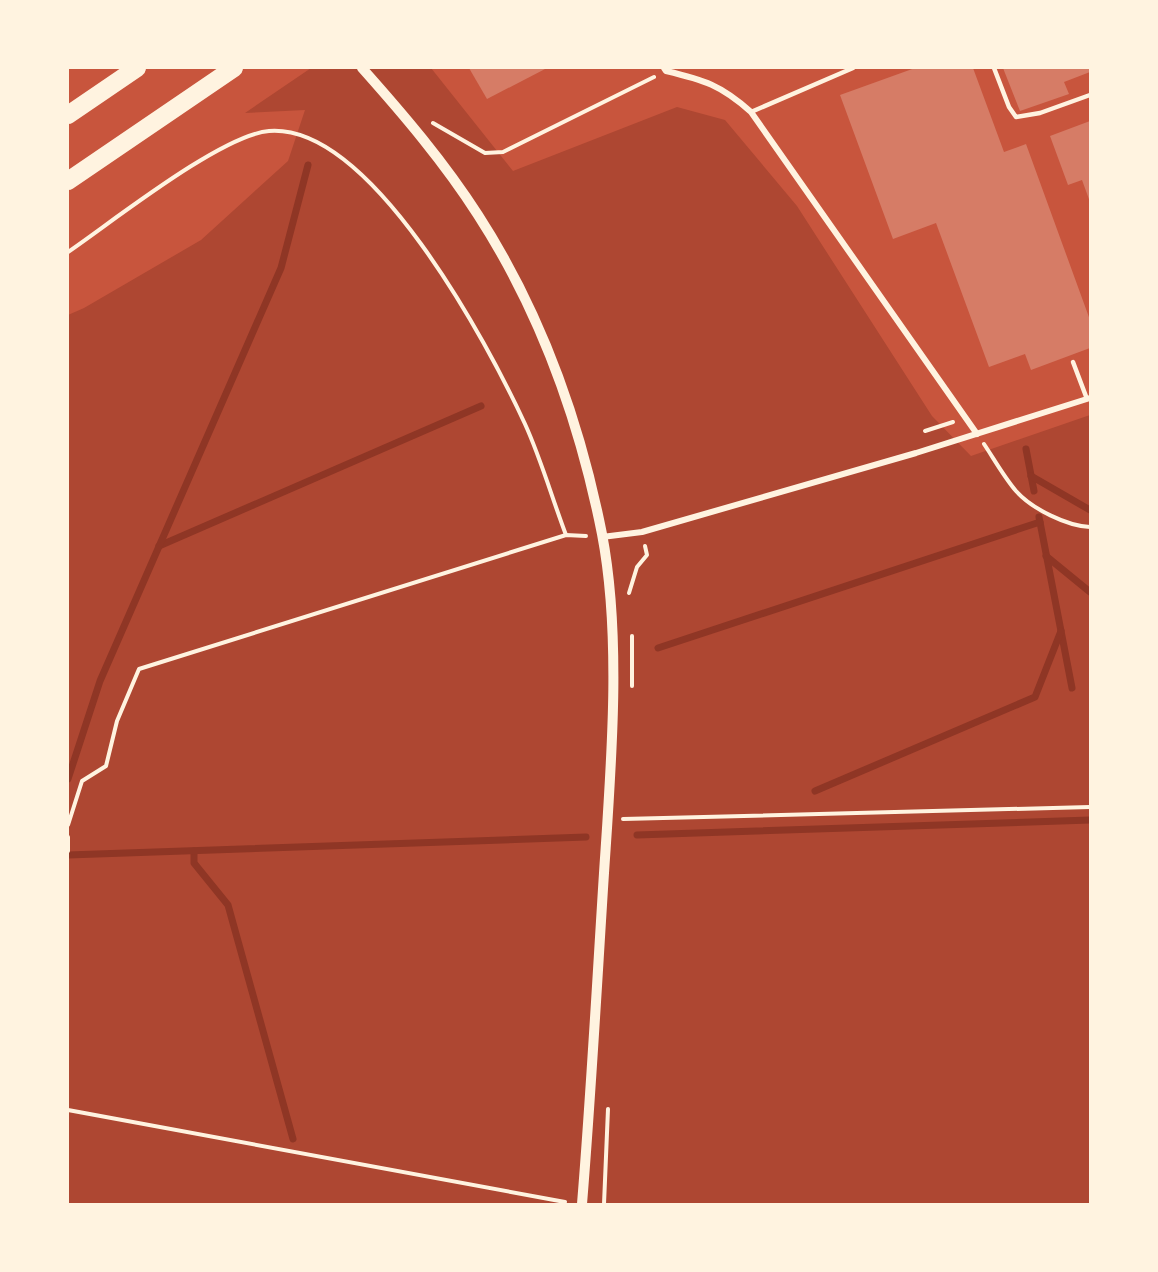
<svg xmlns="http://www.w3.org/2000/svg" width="1158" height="1272" font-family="Cabin,sans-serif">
  <rect width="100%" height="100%" fill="#c8553d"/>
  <path fill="#ae4732" d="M 311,68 L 431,68 L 513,171 L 677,107 L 725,120 L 797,206 L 932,416 L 971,456 L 1090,415 L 1090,1204 L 68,1204 L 68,315 L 84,308 L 201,240 L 288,161 L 305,110 L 245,113 Z"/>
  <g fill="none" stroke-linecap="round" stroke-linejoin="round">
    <g stroke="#8f3625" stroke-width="7">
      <path d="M 1026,449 L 1034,491"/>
      <path d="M 1031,476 L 1090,510"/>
      <path d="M 1039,517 L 1072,688"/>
      <path d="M 159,546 L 481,406"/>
      <path d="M 1046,556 L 1090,592"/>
      <path d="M 658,648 L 1040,522"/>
      <path d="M 68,779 L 100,681 L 281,268 L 308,165"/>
      <path d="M 815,791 L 1035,697 L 1061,631"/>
      <path d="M 637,835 L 1090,820"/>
      <path d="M 194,851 L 194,863 L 228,905 L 293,1139"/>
      <path d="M 68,855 L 586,837"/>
    </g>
  </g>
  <g fill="#d67c66">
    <path d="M 469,68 L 547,68 L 487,99 Z"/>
    <path d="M 915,68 L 973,68 L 1004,152 L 1026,144 L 1090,320 L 1090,348 L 1031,370 L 1025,354 L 989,367 L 936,223 L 893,239 L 840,95 Z"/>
    <path d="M 1003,68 L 1090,68 L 1090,72 L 1064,82 L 1069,94 L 1020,111 Z"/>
    <path d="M 1090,121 L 1090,202 L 1082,180 L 1068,185 L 1050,136 Z"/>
  </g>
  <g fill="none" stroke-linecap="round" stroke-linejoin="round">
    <g stroke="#fff3e0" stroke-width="4">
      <path d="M 433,123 L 485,153 L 503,152 L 654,77"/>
      <path d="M 68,252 C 112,222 221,135 269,131 C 371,123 488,344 525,424 C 541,459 552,498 566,535"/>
      <path d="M 925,431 L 953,422"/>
      <path d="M 984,444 C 994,459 1004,477 1016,491 C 1032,509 1067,526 1090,527"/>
      <path d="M 629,593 L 637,567 L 647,555 L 645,546"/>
      <path d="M 632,636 L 632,686"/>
      <path d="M 623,819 L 1090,807"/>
      <path d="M 68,825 L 82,781 L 106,766 L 117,721 L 139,669 L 566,535 L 586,536"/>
      <path d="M 68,837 L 68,851"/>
      <path d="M 68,1110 L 565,1202"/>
      <path d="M 604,1204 L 608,1109"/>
    </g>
    <g stroke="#fff3e0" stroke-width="4.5">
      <path d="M 994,68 L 1009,107 L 1016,117 L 1040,113 L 1090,95"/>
      <path d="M 751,112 L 853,68"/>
      <path d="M 1073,362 L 1087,399"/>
    </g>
    <g stroke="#fff3e0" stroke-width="6">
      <path d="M 664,68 L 666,71 C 704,80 721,85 751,112 L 977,434"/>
      <path d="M 602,537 L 642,532 L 916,453 L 1090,398"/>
    </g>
    <path stroke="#fff3e0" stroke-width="10" d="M 362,68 C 403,114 444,162 478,215 C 540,311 580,423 602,534 C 622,638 611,767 604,873 C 597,983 591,1094 582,1204"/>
    <g stroke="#fff3e0" stroke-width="18">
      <path d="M 68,115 L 137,68"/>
      <path d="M 68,181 L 234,68"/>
    </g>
  </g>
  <rect width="1158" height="1272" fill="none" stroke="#fff3e0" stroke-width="138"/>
</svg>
